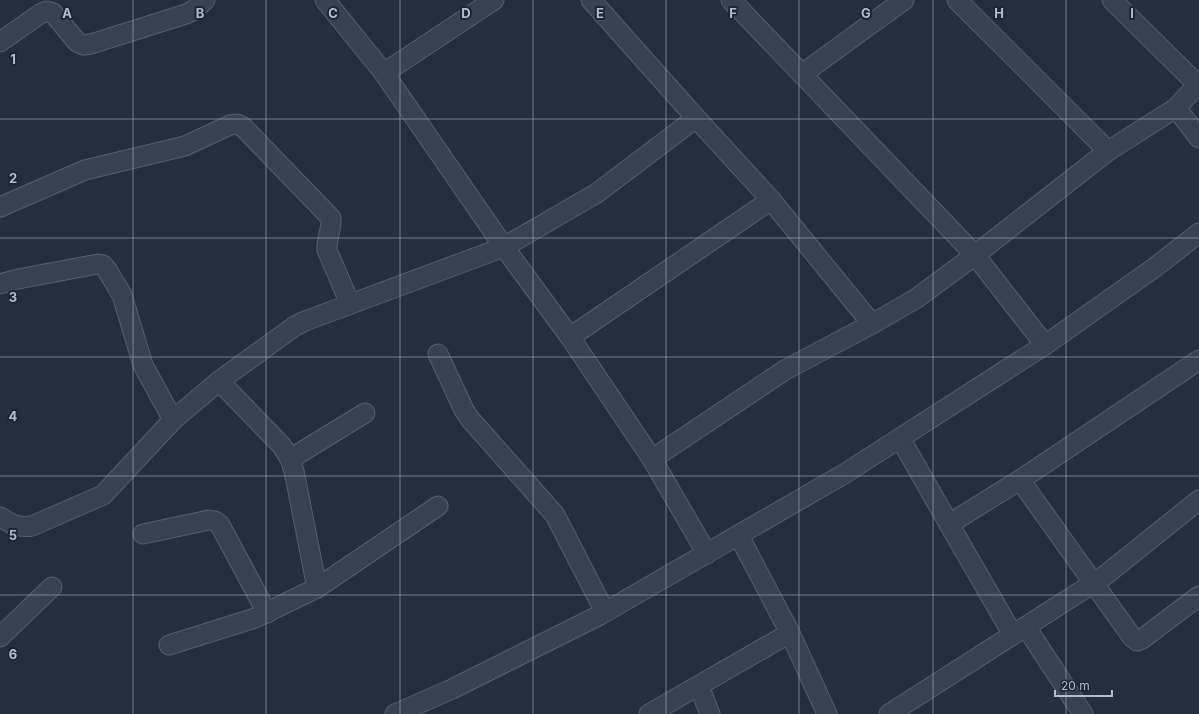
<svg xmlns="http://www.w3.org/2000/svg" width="1199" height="714" font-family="Inter,sans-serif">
  <rect width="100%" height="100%" fill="#242f3e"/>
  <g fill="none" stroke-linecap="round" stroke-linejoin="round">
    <defs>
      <g id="street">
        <path d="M 325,0 L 384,73 L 504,247 L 570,337 L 652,459 L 707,554"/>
        <path d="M 591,0 L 696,118 L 771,200 L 872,324"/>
        <path d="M 731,0 L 975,255 L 1045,345"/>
        <path d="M 957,0 L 1108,151"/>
        <path d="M 1112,0 L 1197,84"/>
        <path d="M 0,42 L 40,14 L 47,11 L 53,13 L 77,42 L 84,45 L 91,44 L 186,14 L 194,10 L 205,0"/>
        <path d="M 384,73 L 494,0"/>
        <path d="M 802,74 L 904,0"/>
        <path d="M 1176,108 L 1199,138"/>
        <path d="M 0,207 L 85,170 L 185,146 L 230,125 L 237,124 L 243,127 L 331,218 C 332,229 326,239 327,250 L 350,304"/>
        <path d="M 0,284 L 18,279 L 98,264 L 103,265 L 107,270 L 122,295 L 143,365 L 173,420"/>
        <path d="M 570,337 L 771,200"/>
        <path d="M 438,354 L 464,410 L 470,419 L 555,515 L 605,612"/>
        <path d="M 219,381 L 282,446 L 290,459 L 294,471 L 317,588"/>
        <path d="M 900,438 L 949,524"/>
        <path d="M 290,459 L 365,413"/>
        <path d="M 652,459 L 785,370 L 872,324 L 917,298 L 975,255 L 1108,151 L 1176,108 L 1199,83"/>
        <path d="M 1020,480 L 1132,637 L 1137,641 L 1142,639 L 1199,596"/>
        <path d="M 0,517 C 12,524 17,528 32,526 L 103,495 L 173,420 L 219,381 L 295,326 L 305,321 L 504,247 L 597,193 L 696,118"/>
        <path d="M 143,534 L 209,520 L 215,521 L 220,525 L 267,613"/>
        <path d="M 739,536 L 790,633 L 827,714"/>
        <path d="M 1026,627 L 1083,714"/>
        <path d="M 1013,635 L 949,524 L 1020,480 L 1199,360"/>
        <path d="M 0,637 L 52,587"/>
        <path d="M 169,645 L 255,618 L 317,588 L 438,506"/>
        <path d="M 699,686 L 710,714"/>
        <path d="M 395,714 L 452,689 L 600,615 L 844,474 L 1045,345 L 1154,268 L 1199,233"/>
        <path d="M 649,714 L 790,633"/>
        <path d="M 889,714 L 1103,577 L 1199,500"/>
      </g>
    </defs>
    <use href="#street" stroke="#565f6c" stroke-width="21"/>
    <use href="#street" stroke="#38414e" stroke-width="19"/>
  </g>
  <path fill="none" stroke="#b4bcc9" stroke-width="1" stroke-opacity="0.55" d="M 133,0 L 133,714M 266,0 L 266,714M 400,0 L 400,714M 533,0 L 533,714M 666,0 L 666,714M 799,0 L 799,714M 933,0 L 933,714M 1066,0 L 1066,714M 0,119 L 1199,119M 0,238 L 1199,238M 0,357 L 1199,357M 0,476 L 1199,476M 0,595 L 1199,595"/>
  <g font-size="13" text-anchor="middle" font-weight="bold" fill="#b4bcc9" stroke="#1d2633" stroke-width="4" stroke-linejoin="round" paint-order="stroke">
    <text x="67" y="18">A</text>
    <text x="200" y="18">B</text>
    <text x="333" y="18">C</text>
    <text x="466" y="18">D</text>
    <text x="600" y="18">E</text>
    <text x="733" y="18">F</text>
    <text x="866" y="18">G</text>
    <text x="999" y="18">H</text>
    <text x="1132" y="18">I</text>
    <text x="13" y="64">1</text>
    <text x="13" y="183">2</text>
    <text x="13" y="302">3</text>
    <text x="13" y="421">4</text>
    <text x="13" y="540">5</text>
    <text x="13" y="659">6</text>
  </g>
  <path d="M1055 690v6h57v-6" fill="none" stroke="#b4bcc9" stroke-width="2"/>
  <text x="1061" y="690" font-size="12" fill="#b4bcc9" stroke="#1d2633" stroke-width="3" paint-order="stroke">20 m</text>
</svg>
